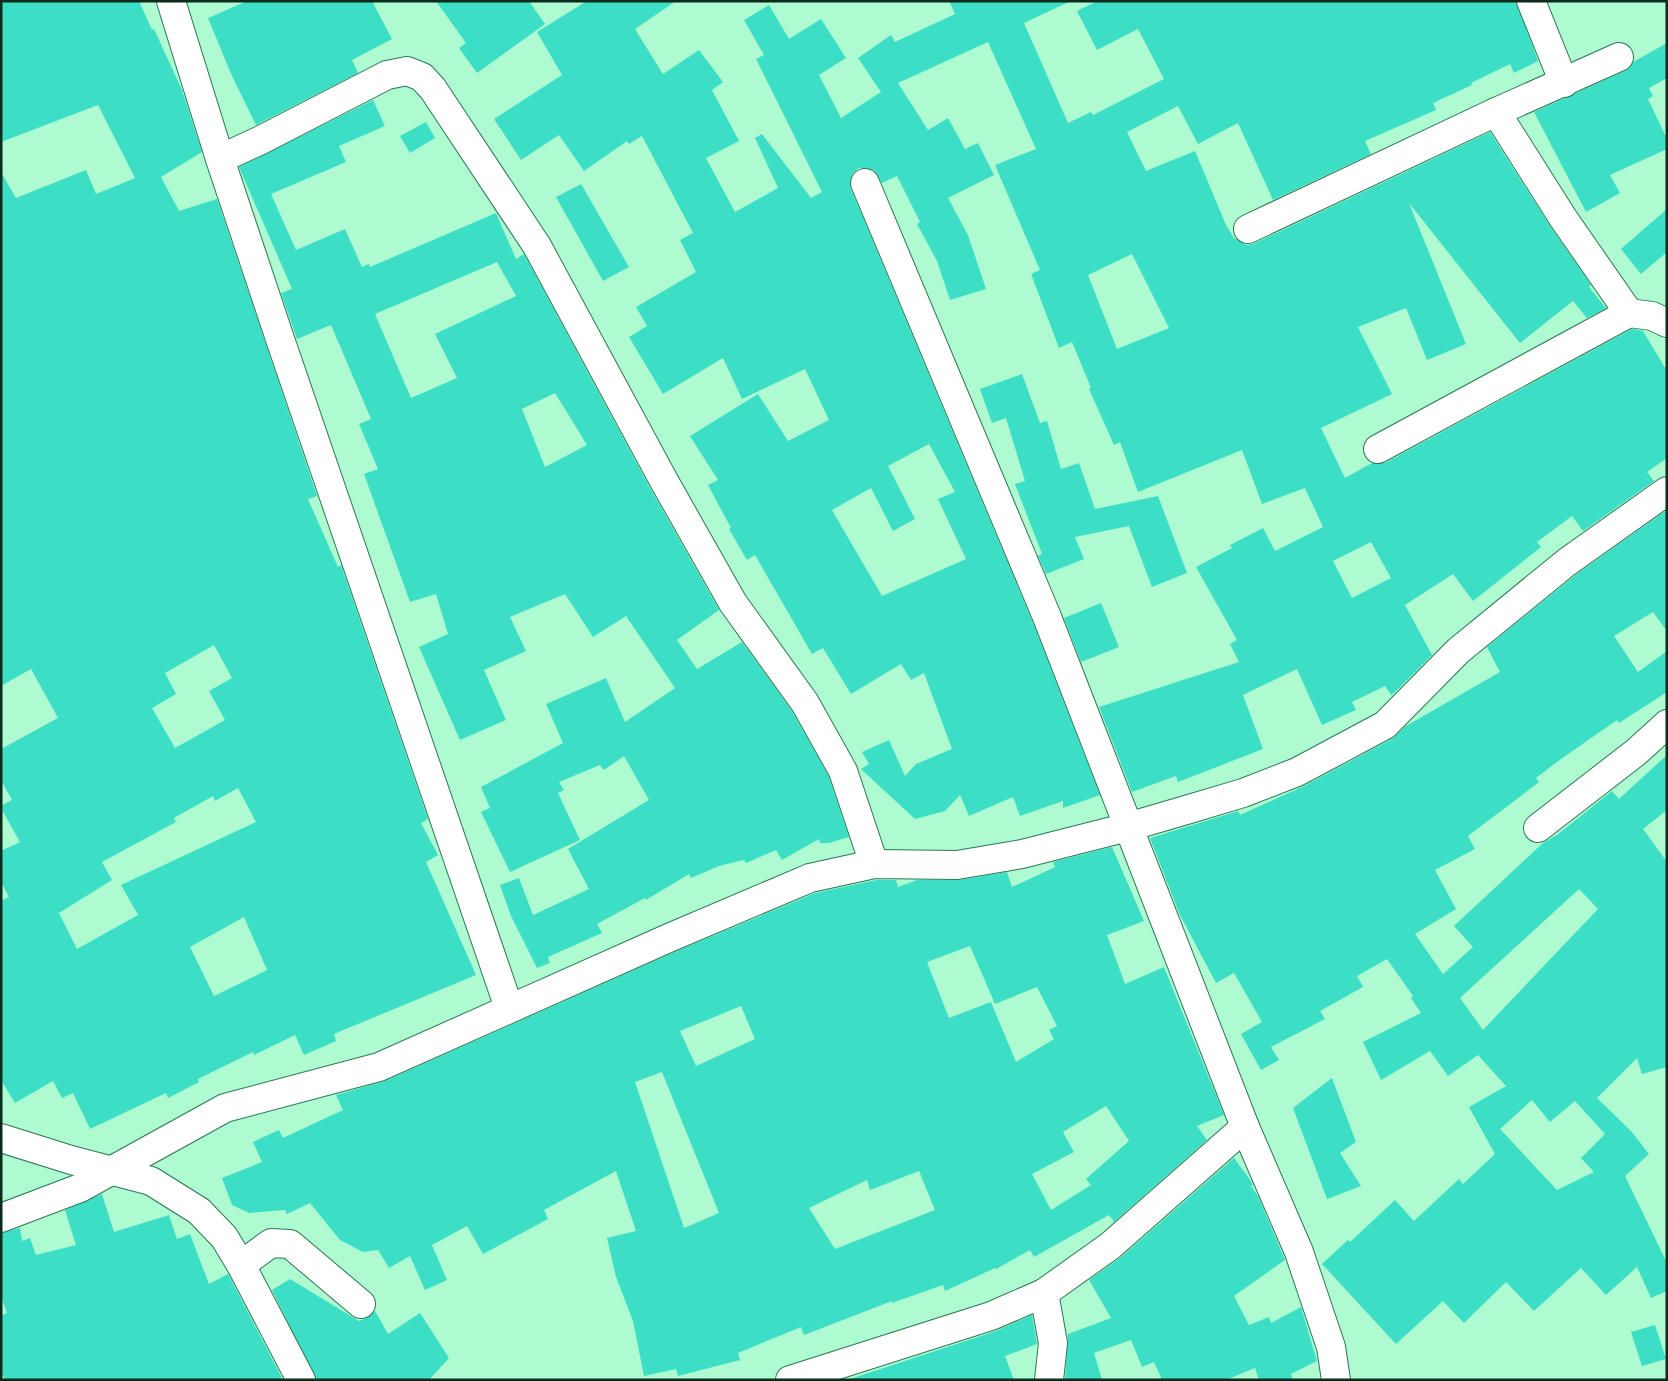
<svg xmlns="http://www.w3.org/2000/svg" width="1668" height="1381" font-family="Helvetica,sans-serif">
  <rect width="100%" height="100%" fill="#affbd1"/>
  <g fill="#3cdec5" fill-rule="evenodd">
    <path d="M 1,1 L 139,1 L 152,30 L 154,29 L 182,90 L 202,152 L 161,177 L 179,211 L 217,199 L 317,496 L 308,499 L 338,567 L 341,565 L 428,819 L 421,823 L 438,855 L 426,862 L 476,975 L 334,1034 L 336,1041 L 304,1055 L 295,1035 L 254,1055 L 253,1052 L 198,1079 L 199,1082 L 168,1098 L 166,1093 L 90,1129 L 73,1093 L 62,1098 L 53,1081 L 15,1103 L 1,1080 L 1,901 L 9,897 L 1,882 L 1,851 L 20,842 L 1,808 L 1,806 L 12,800 L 1,780 L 1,749 L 58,718 L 31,669 L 1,686 L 1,172 L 16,198 L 86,170 L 96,194 L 135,178 L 98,105 L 1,142 ZM 214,645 L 232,678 L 209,691 L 225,720 L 175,748 L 152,708 L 176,694 L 165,673 ZM 238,788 L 256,822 L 121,885 L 138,915 L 77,949 L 59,913 L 112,880 L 102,862 L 176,822 L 174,818 L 213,796 L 215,801 ZM 244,917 L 267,970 L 214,996 L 190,947 Z"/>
    <path d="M 247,1 L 372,1 L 392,39 L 352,60 L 358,73 L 256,125 L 232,76 L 208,18 Z"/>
    <path d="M 436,1 L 529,1 L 545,24 L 477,73 L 459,48 L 466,43 Z"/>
    <path d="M 587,1 L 676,1 L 635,29 L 663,74 L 699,50 L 723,82 L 712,90 L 739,141 L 706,158 L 735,212 L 778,188 L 755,138 L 762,134 L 811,198 L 822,192 L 756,59 L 764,55 L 744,20 L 769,5 L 789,39 L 821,19 L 846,58 L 819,75 L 841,118 L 881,92 L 858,58 L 891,35 L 895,42 L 955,14 L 949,1 L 1071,1 L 1024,23 L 1068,123 L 1091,112 L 1093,115 L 1164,79 L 1138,29 L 1097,50 L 1077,11 L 1097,1 L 1516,1 L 1538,61 L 1514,73 L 1510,64 L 1471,83 L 1472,85 L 1433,103 L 1436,110 L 1365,141 L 1371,154 L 1273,200 L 1238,123 L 1198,144 L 1178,106 L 1127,132 L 1146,171 L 1195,151 L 1226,225 L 1234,238 L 1247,245 L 1255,243 L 1490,132 L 1550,226 L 1591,285 L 1589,287 L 1606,308 L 1587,318 L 1573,301 L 1520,343 L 1409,203 L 1466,344 L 1427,360 L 1406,308 L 1358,327 L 1392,394 L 1321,428 L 1345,478 L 1372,463 L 1385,463 L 1632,329 L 1643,331 L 1667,371 L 1667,458 L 1647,472 L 1654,481 L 1583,531 L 1572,516 L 1537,542 L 1541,547 L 1473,601 L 1453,574 L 1405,605 L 1432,655 L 1394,693 L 1391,695 L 1385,686 L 1352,702 L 1356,710 L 1322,725 L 1297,669 L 1243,695 L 1263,749 L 1178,782 L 1176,776 L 1132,792 L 1099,707 L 1239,662 L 1230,644 L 1237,640 L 1196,567 L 1232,548 L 1230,545 L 1263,528 L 1275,551 L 1323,527 L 1305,488 L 1262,504 L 1242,450 L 1138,492 L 1120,442 L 1114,445 L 1089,389 L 1091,388 L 1072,342 L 1059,348 L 1031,274 L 1040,270 L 995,165 L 1036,149 L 988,42 L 898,83 L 928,130 L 948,118 L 965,149 L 978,143 L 994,175 L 948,198 L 968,235 L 986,289 L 950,300 L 937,261 L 917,224 L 920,222 L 897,176 L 882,183 L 874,170 L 866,168 L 859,168 L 852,174 L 850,182 L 851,189 L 1033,623 L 1100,795 L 1063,808 L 1063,801 L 1020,816 L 1013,797 L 969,816 L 960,795 L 945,811 L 915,819 L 861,769 L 869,764 L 862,752 L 889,740 L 905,776 L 916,764 L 952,749 L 924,673 L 911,680 L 901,664 L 851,694 L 823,648 L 812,654 L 755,555 L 747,560 L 729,529 L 731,528 L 708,485 L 718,480 L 690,436 L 758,394 L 788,441 L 829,420 L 805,369 L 742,399 L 723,358 L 663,394 L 629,337 L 647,326 L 636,307 L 696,272 L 680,240 L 693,233 L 642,136 L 629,144 L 627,141 L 584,171 L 559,135 L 521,160 L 494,119 L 562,75 L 537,32 ZM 1132,254 L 1169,328 L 1117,349 L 1088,275 ZM 929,444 L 955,492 L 938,499 L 966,559 L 882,596 L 832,510 L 871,488 L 893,531 L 915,519 L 888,466 ZM 1371,542 L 1391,578 L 1352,598 L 1333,561 Z"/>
    <path d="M 1667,43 L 1667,78 L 1649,88 L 1653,96 L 1648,99 L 1667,139 L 1667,149 L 1610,175 L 1620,193 L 1586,212 L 1534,112 L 1625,71 L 1633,62 Z"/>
    <path d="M 373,100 L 385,126 L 339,146 L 346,162 L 271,194 L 296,250 L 345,229 L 362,267 L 369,264 L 370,267 L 496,213 L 516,259 L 524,254 L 650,488 L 719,610 L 677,640 L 697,669 L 742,642 L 792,711 L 829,777 L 849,837 L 829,843 L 820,843 L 819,839 L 782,860 L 776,850 L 746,863 L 744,860 L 719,866 L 691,878 L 689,874 L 646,900 L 645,898 L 597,924 L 602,933 L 548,957 L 550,963 L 537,968 L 511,916 L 500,885 L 519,878 L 533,915 L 589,889 L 568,849 L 649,800 L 624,756 L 604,770 L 600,765 L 559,782 L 564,790 L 558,793 L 580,840 L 510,872 L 481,812 L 490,808 L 481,787 L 563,743 L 546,704 L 606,678 L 625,722 L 675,688 L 626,616 L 593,637 L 565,594 L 510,617 L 526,651 L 484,670 L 506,720 L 460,740 L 419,647 L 448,634 L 436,594 L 410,602 L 364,474 L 378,469 L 359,424 L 371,419 L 331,325 L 297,339 L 281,293 L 292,289 L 239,167 ZM 497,262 L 516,296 L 435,334 L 457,378 L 411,398 L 375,314 ZM 555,393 L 587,445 L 545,467 L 522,409 Z"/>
    <path d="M 426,122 L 435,138 L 410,153 L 400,136 Z"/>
    <path d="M 581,184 L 629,267 L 603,281 L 556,197 Z"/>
    <path d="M 1667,209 L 1667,252 L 1641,274 L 1621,249 Z"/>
    <path d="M 1022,374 L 1040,423 L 1047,421 L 1061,469 L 1079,463 L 1095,509 L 1158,496 L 1187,573 L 1152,587 L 1129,526 L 1075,537 L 1084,559 L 1046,574 L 1038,556 L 1042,554 L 1015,484 L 1025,481 L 1006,418 L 992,423 L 980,389 Z"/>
    <path d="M 1667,510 L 1667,631 L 1653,612 L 1614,636 L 1638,672 L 1667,651 L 1667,692 L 1619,723 L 1617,720 L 1561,759 L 1536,778 L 1539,782 L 1468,836 L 1475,849 L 1435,870 L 1456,909 L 1415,934 L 1443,974 L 1473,947 L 1454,926 L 1544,842 L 1557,835 L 1612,791 L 1619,799 L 1667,755 L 1667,810 L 1643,829 L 1667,862 L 1667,1067 L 1642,1074 L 1637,1058 L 1597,1098 L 1631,1131 L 1649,1154 L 1625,1176 L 1667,1263 L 1667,1291 L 1651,1298 L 1637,1267 L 1606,1295 L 1581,1268 L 1534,1311 L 1506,1282 L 1464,1323 L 1443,1301 L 1396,1344 L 1322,1264 L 1348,1240 L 1350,1242 L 1395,1200 L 1414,1221 L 1459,1179 L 1463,1184 L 1495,1154 L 1469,1107 L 1506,1086 L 1478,1055 L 1448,1076 L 1430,1051 L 1381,1080 L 1363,1042 L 1421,1013 L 1411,998 L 1413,996 L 1387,959 L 1357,976 L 1363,987 L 1320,1011 L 1325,1019 L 1271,1047 L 1279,1060 L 1261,1070 L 1241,1034 L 1262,1022 L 1234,973 L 1216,983 L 1179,913 L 1150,838 L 1238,811 L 1240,815 L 1304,786 L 1392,739 L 1406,726 L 1500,672 L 1487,647 L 1578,573 ZM 1579,889 L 1598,909 L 1483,1030 L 1460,998 ZM 1532,1100 L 1550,1122 L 1575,1101 L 1605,1134 L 1581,1158 L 1594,1172 L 1557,1190 L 1500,1129 Z"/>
    <path d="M 1101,603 L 1119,647 L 1081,662 L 1064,618 Z"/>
    <path d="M 1112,847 L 1144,921 L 1107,935 L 1125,984 L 1164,967 L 1224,1115 L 1197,1126 L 1207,1140 L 1114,1222 L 1109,1215 L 1034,1257 L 1030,1250 L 996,1269 L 995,1268 L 945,1291 L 943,1285 L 892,1303 L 892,1301 L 804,1335 L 801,1327 L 738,1353 L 740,1360 L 678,1376 L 676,1369 L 644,1376 L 633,1321 L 616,1277 L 607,1238 L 636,1231 L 616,1171 L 544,1210 L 548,1219 L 483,1254 L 467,1226 L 432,1245 L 447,1280 L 425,1290 L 410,1256 L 389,1268 L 378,1250 L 363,1252 L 340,1240 L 310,1203 L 287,1214 L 285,1210 L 249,1213 L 232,1205 L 222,1178 L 262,1162 L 253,1142 L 279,1130 L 283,1138 L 343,1110 L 336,1095 L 385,1081 L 677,951 L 815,893 L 876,880 L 896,880 L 898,887 L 917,880 L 959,880 L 1007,872 L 1012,887 L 1055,867 L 1053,862 ZM 970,946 L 995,1004 L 1037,987 L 1057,1026 L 1049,1030 L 1054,1039 L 1016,1062 L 991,1002 L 949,1018 L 927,962 ZM 741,1006 L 755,1039 L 696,1066 L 680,1031 ZM 662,1072 L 719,1213 L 684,1228 L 635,1082 ZM 1106,1106 L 1129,1141 L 1086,1179 L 1091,1185 L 1051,1210 L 1032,1174 L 1074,1152 L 1063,1132 ZM 919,1171 L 935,1210 L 835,1249 L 809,1208 L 867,1180 L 870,1190 Z"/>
    <path d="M 1332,1078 L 1356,1142 L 1340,1153 L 1361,1186 L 1327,1199 L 1293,1108 Z"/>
    <path d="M 1234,1158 L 1251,1181 L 1253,1185 L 1251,1186 L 1258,1196 L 1285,1260 L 1234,1296 L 1249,1325 L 1269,1317 L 1271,1323 L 1301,1307 L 1317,1361 L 1291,1374 L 1293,1380 L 1259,1380 L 1255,1368 L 1226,1380 L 1162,1380 L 1154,1362 L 1142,1367 L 1131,1340 L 1094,1353 L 1102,1380 L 1065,1380 L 1068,1334 L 1111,1318 L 1089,1280 L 1120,1258 Z"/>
    <path d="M 102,1194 L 114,1232 L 169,1215 L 177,1239 L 190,1234 L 209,1284 L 228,1274 L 283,1380 L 5,1380 L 1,1371 L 1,1316 L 7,1313 L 1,1296 L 1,1233 L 20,1228 L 22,1241 L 30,1238 L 36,1255 L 76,1245 L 65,1210 Z"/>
    <path d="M 290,1279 L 359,1321 L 367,1318 L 375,1311 L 388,1334 L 420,1313 L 449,1358 L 429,1380 L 316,1380 L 272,1290 Z"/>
    <path d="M 1032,1315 L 1037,1344 L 1005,1356 L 1014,1380 L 847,1380 L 996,1331 Z"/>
    <path d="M 1655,1325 L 1666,1359 L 1642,1366 L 1631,1332 Z"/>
  </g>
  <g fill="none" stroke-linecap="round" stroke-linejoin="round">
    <defs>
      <g id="minor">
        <path d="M 171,1 L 220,159 L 279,336 L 509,1008"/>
        <path d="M 1531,1 L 1564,83"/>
        <path d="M 1496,112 L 1563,218 L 1629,313 L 1652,316 L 1667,323"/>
        <path d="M 220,159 L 261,140 L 387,75 L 407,71 L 422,77 L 433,89 L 537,246 L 664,481 L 733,603 L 805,703 L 843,771 L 874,864"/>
        <path d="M 865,183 L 1047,617 L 1245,1127 L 1299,1252 L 1331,1347 L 1336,1380"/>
        <path d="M 1248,229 L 1496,112 L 1619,57"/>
        <path d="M 1378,449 L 1629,313"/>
        <path d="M 1538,828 L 1635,753 L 1667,724"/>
        <path d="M 1,1138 L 71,1160 L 151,1181 L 199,1211 L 224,1237 L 241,1265 L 301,1380"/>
        <path d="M 1,1218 L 80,1188 L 225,1108 L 379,1067 L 671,937 L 810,878 L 874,864 L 957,865 L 1022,854 L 1128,827 L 1186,810 L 1243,793 L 1297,772 L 1385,725 L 1458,651 L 1567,562 L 1667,491"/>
        <path d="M 241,1265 L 271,1243 L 290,1244 L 361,1304"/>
        <path d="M 1044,1293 L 1053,1343 L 1049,1380"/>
        <path d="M 790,1380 L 991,1316 L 1044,1293 L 1110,1246 L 1245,1127"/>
      </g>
    </defs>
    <use href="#minor" stroke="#2a7753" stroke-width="30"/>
    <use href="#minor" stroke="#fff" stroke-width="28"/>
  </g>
  <rect width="1668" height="1381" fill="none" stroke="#0b2b1c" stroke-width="5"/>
</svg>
